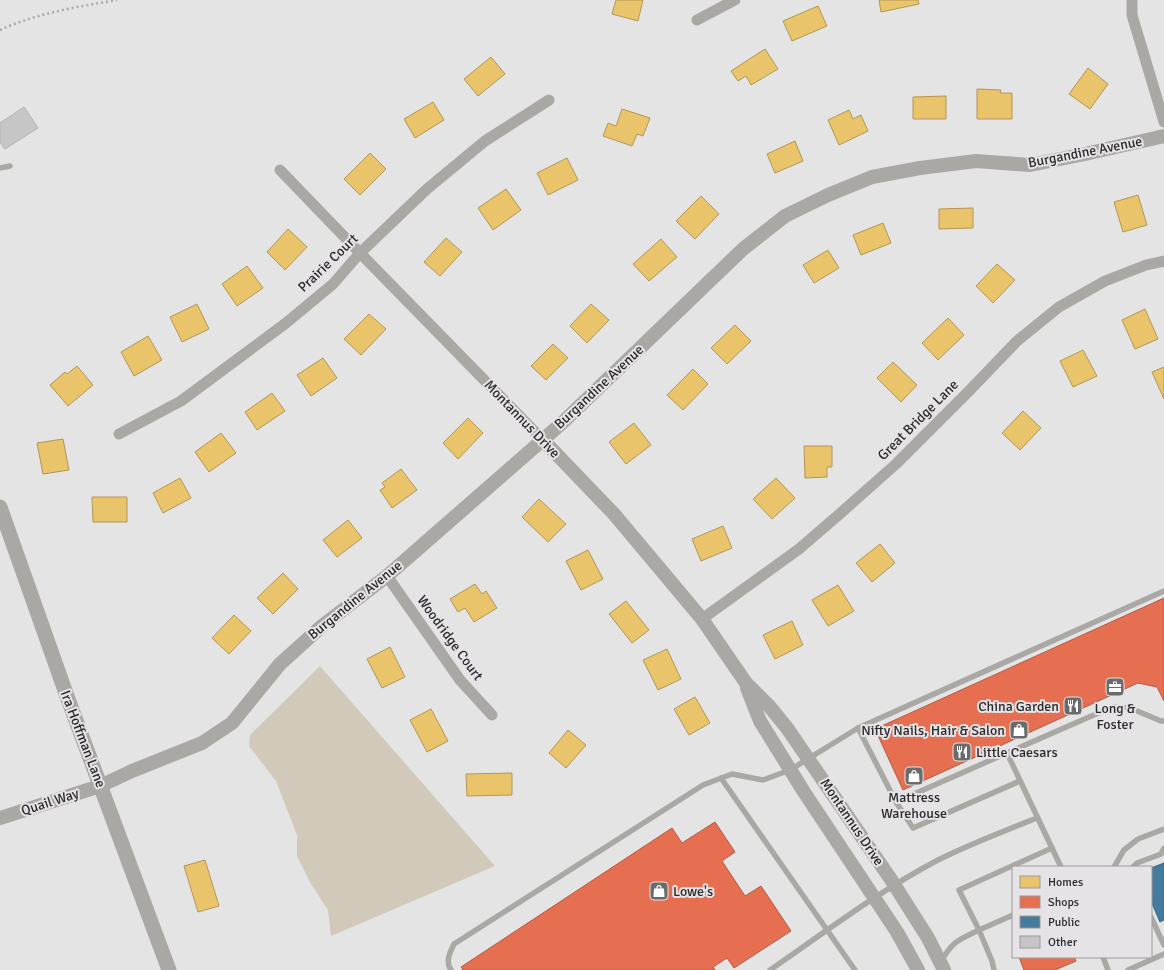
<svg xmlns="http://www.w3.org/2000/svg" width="1164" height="970" font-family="Signika,sans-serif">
  <rect width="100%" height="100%" fill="#e5e4e5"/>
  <path fill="#d1c9b9" d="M 320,666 L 495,866 L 331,936 L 328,910 L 311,884 L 297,856 L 297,835 L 276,781 L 249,746 L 250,735 Z"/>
  <g fill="#e9c46a" stroke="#b09657">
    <path d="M 616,0 L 643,0 L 638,21 L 612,14 Z"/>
    <path d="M 879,0 L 918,0 L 919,4 L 881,12 Z"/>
    <path d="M 818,6 L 827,26 L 792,41 L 783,21 Z"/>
    <path d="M 765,49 L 778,69 L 751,85 L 746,76 L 738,81 L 731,71 Z"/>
    <path d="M 491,57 L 505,74 L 478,96 L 464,79 Z"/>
    <path d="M 1088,68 L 1108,84 L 1090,109 L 1069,94 Z"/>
    <path d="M 977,89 L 1001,90 L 1000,93 L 1012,93 L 1012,119 L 977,119 Z"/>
    <path d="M 946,96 L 946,119 L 913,119 L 913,97 Z"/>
    <path d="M 433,102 L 444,120 L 415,138 L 404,119 Z"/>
    <path d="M 622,109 L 650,118 L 643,136 L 637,134 L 632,146 L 603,136 L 608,123 L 616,126 Z"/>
    <path d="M 849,110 L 853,119 L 861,115 L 868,131 L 839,145 L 828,120 Z"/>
    <path d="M 795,141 L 803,161 L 775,173 L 767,154 Z"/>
    <path d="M 370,153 L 386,169 L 360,195 L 344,179 Z"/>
    <path d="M 567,158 L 578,180 L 548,195 L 537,173 Z"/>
    <path d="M 506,189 L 521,210 L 493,230 L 478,208 Z"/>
    <path d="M 1138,195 L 1147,225 L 1123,232 L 1114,202 Z"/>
    <path d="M 701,196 L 719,214 L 695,239 L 676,221 Z"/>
    <path d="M 973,208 L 973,228 L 939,229 L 939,209 Z"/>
    <path d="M 883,223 L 891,243 L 861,255 L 853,235 Z"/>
    <path d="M 288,229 L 307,247 L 285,270 L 267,252 Z"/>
    <path d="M 446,238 L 462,252 L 440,276 L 424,262 Z"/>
    <path d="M 661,239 L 677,257 L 649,281 L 633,264 Z"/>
    <path d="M 828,250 L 839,268 L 814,283 L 803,265 Z"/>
    <path d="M 997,264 L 1015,280 L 993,303 L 976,286 Z"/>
    <path d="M 247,266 L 263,288 L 237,306 L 222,284 Z"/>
    <path d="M 197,304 L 209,329 L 182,342 L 170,317 Z"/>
    <path d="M 591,304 L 609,320 L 587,343 L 570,326 Z"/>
    <path d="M 1145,309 L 1158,339 L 1135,349 L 1122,320 Z"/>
    <path d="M 369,314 L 386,329 L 361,355 L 344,339 Z"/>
    <path d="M 948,318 L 964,335 L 938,360 L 922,343 Z"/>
    <path d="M 735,325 L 751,341 L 727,364 L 711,348 Z"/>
    <path d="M 148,336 L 162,360 L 134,376 L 121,352 Z"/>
    <path d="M 553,344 L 568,358 L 546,380 L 531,366 Z"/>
    <path d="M 1083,350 L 1097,376 L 1073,387 L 1060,361 Z"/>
    <path d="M 323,358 L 337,378 L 311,396 L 297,375 Z"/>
    <path d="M 893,362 L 917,385 L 901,402 L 877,378 Z"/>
    <path d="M 77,366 L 93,385 L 68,406 L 50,385 L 65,372 L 67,374 Z"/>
    <path d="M 1164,367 L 1164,399 L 1152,372 Z"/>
    <path d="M 693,369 L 708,384 L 683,410 L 667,395 Z"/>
    <path d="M 272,393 L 285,411 L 257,430 L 245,412 Z"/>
    <path d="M 1023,411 L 1041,428 L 1020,450 L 1002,433 Z"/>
    <path d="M 468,418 L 483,433 L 458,459 L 443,443 Z"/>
    <path d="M 634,423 L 651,445 L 626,464 L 609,442 Z"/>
    <path d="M 221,433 L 236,453 L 209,472 L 195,452 Z"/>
    <path d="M 63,439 L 69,470 L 43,474 L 37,443 Z"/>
    <path d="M 804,446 L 832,446 L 832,467 L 827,467 L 827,477 L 805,478 Z"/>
    <path d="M 401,469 L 417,490 L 392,508 L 380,490 L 385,487 L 382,483 Z"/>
    <path d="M 180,478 L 191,498 L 163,513 L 153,493 Z"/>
    <path d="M 776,478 L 795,498 L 772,519 L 753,499 Z"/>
    <path d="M 92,497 L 127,497 L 127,522 L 93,522 Z"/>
    <path d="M 539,499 L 566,524 L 548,542 L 522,517 Z"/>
    <path d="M 348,520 L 362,538 L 337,557 L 323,540 Z"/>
    <path d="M 723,526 L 732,548 L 701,561 L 692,539 Z"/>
    <path d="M 880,544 L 895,563 L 872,582 L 856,563 Z"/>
    <path d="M 588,550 L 603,579 L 581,590 L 566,561 Z"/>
    <path d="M 283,573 L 298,589 L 273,614 L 257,598 Z"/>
    <path d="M 475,584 L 482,594 L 486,591 L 497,608 L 474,622 L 465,608 L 458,612 L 450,599 Z"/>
    <path d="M 838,585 L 854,611 L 828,626 L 812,600 Z"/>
    <path d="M 626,601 L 649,630 L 632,643 L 609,614 Z"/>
    <path d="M 234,615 L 251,631 L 229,654 L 212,638 Z"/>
    <path d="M 792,621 L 803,645 L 775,659 L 763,635 Z"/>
    <path d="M 390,647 L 405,677 L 382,688 L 367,659 Z"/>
    <path d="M 667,649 L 681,679 L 658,690 L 643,660 Z"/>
    <path d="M 695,697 L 710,723 L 689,735 L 674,709 Z"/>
    <path d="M 431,709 L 448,741 L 427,752 L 410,720 Z"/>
    <path d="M 568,730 L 586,745 L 566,768 L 549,753 Z"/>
    <path d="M 512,773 L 512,795 L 467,796 L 466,774 Z"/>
    <path d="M 205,860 L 219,906 L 198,912 L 184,866 Z"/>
  </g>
  <g fill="#e76f51" stroke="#af5a46">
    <path d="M 1164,598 L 1164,701 L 1157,687 L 1138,683 L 903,790 L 875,729 Z"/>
    <path d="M 715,822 L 735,852 L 722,861 L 745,896 L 761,886 L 791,931 L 734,968 L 727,958 L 713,967 L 715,970 L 463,970 L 461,967 L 672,828 L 682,843 Z"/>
    <path d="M 1019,957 L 1074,957 L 1076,961 L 1055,970 L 1024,970 Z"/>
  </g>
  <path fill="#457b9d" stroke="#3d637b" d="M 1164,863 L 1164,920 L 1160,922 L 1151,901 L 1151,868 Z"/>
  <path fill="#c7c6c7" stroke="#b3b2b3" d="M 24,107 L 38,128 L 5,149 L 0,142 L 0,123 Z"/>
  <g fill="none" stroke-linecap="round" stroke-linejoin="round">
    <path stroke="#aaa9a9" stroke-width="2.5" stroke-dasharray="2 3" stroke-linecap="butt" d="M 0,30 C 37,13 77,7 117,0"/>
    <g stroke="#aaa8a4" stroke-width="5.5">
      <path d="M 0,168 L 10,166"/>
      <path d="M 858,728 L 1164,591"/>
      <path d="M 1007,753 L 1112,707 L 1130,708 L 1161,721 L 1164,721"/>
      <path d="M 721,778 L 855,970"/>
      <path d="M 896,802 L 913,828 L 1020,781"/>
      <path d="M 1114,867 L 1124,850 L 1138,839 L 1164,829"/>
      <path d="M 1133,867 L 1137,863 L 1161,854 L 1164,848"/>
      <path d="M 1151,917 L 1164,945"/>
      <path d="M 1103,957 L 1108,970"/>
      <path d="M 941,962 C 952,941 959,940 979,930 L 959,890 L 1052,848"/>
      <path d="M 451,970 C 445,962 450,952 454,944 L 703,785 L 732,774 L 763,780 L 790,770 L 858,728 L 896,802 L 1007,753 L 1061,867"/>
      <path d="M 770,970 C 825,932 879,891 938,860 C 970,844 1004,831 1037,818"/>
      <path d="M 994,970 L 992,961 L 979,930 L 1013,915"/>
      <path d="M 1128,970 L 1164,954"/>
    </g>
    <g stroke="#aaa8a4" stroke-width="11">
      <path d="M 1132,0 L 1132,15 L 1164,122"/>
      <path d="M 697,20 L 735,0"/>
      <path d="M 280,170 L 360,253 L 542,439"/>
      <path d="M 119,434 L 181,401 L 286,323 L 333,284 L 360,253 L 427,189 L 485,141 L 549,100"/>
      <path d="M 387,576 L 460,680 L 492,715"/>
      <path d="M 702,619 L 799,549 L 843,511 L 896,464 L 970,390 L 1017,341 L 1059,307 L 1105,281 L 1146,265 L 1164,261"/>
    </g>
    <g stroke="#aaa8a4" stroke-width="14">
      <path d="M 542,439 L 614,514 L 702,619 L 746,683 L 770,707 L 787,728 L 890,878 L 928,938 L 944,970"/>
      <path d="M 747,688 L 760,721 L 804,792 L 897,932 L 918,970"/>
      <path d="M 0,818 L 100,786 L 132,771 L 202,743 L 232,723 L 280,664 L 322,626 L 387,576 L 562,423 L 743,249 L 785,216 L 828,195 L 872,177 L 920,168 L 976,161 L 1030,165 L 1085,154 L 1164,136"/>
    </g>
    <path stroke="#aaa8a4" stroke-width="15" d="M 0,507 L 68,699 L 169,970"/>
  </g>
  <defs>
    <symbol id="office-square" viewBox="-11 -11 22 22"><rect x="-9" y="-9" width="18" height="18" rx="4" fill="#6c6b6c" stroke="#e6e3e6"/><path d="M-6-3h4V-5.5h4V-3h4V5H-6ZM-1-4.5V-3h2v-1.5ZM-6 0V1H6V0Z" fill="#fff"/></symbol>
    <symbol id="restaurant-square" viewBox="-11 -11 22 22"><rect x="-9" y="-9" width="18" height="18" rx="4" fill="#6c6b6c" stroke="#e6e3e6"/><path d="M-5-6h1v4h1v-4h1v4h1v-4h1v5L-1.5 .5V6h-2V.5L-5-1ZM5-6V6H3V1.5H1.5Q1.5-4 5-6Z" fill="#fff"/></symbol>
    <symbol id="shop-square" viewBox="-11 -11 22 22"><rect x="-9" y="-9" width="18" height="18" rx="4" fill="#6c6b6c" stroke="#e6e3e6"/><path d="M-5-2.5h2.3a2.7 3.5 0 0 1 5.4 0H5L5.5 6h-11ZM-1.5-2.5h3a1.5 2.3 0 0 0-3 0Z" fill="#fff"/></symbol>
  </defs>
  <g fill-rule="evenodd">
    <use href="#office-square" x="1104" y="676" width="22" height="22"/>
    <use href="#restaurant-square" x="1062" y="695" width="22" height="22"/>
    <use href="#shop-square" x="1008" y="719" width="22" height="22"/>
    <use href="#restaurant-square" x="951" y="741" width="22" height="22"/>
    <use href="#shop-square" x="903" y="765" width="22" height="22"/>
    <use href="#shop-square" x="648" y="880" width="22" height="22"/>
  </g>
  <g text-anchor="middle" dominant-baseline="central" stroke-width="4" stroke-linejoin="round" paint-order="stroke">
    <g font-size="14" fill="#2b2a2b" stroke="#e6e3e6">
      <text transform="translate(1085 152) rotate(-11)">Burgandine Avenue</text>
      <text transform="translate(328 263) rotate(-44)">Prairie Court</text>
      <text transform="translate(599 387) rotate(-43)">Burgandine Avenue</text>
      <text transform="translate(522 419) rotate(46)">Montannus Drive</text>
      <text transform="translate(918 420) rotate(-45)">Great Bridge Lane</text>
      <text transform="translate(355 600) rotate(-39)">Burgandine Avenue</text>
      <text transform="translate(450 638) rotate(54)">Woodridge Court</text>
      <text transform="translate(83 739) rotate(69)">Ira Hoffman Lane</text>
      <text transform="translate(50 802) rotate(-18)">Quail Way</text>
      <text transform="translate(852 822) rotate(56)">Montannus Drive</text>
    </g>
    <g font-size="14" fill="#2b2a2b" stroke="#e6e3e6" text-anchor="end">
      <text x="1059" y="706">China Garden</text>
      <text x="1115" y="708" text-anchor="middle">Long &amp;<tspan x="1115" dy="16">Foster</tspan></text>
      <text x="1005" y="730">Nifty Nails, Hair &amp; Salon</text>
      <text x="976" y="752" text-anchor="start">Little Caesars</text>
      <text x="914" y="797" text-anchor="middle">Mattress<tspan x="914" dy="16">Warehouse</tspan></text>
      <text x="673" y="891" text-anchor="start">Lowe's</text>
    </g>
  </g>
  <rect x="1012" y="866" width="140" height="92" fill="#e6e3e6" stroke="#9b999b"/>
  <rect x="1020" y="876" width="20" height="12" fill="#e9c46a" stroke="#9b999b"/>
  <text x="1048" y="886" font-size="12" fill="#2b2a2b">Homes</text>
  <rect x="1020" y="896" width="20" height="12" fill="#e76f51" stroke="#9b999b"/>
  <text x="1048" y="906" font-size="12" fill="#2b2a2b">Shops</text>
  <rect x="1020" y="916" width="20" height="12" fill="#457b9d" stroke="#9b999b"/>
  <text x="1048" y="926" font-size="12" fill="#2b2a2b">Public</text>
  <rect x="1020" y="936" width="20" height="12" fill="#c7c6c7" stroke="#9b999b"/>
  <text x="1048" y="946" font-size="12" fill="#2b2a2b">Other</text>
</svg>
